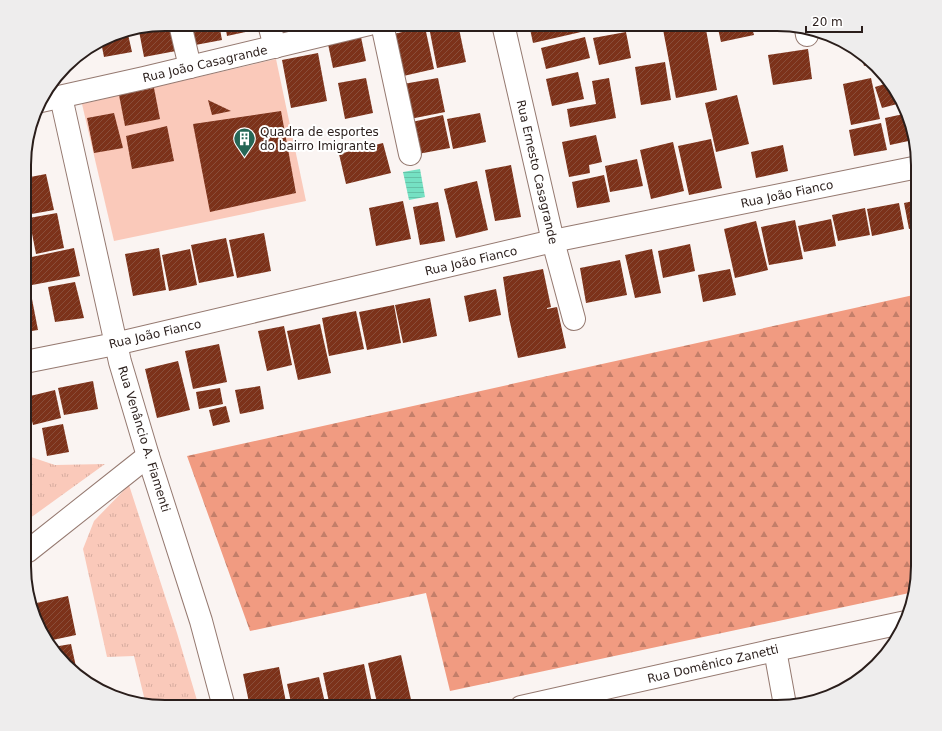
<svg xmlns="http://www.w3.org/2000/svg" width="942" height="731" font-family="'DejaVu Sans',sans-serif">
  <defs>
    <pattern id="grass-tufts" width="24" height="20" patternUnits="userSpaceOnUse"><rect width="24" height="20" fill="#fac9ba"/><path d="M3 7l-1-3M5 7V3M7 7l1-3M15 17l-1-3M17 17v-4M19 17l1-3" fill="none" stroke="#d6ac9f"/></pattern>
    <pattern id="forest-firs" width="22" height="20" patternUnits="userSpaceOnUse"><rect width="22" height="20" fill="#f19b81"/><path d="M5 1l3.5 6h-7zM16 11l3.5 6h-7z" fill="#c37e69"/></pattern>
    <pattern id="water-rules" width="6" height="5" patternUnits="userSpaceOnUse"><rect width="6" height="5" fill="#75e1c3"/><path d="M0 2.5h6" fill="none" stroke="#65c1a7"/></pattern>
    <pattern id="building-hatch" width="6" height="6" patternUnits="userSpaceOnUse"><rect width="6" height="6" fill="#7c321a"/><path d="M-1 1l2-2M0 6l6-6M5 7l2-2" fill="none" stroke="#894e3a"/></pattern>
  </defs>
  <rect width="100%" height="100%" fill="#faf4f2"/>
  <g fill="url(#grass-tufts)">
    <path d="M 25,455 L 55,465 L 105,464 L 33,516 L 24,521 Z"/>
    <path d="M 129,485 L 177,633 L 199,707 L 156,707 L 146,705 L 134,656 L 107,657 L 83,549 L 94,521 Z"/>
  </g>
  <path fill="url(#forest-firs)" d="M 918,294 L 918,576 L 914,592 L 450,691 L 426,593 L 250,631 L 187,456 Z"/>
  <path fill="#fac9ba" d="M 276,59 L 306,201 L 114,241 L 82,104 Z"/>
  <path fill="url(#water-rules)" d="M 420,169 L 425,197 L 409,200 L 403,172 Z"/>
  <g fill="url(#building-hatch)">
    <path d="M 171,24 L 176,51 L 144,57 L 139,31 Z"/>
    <path d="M 185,24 L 219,24 L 222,40 L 190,46 Z"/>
    <path d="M 225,24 L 259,24 L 260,29 L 227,36 Z"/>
    <path d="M 443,24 L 458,24 L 466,62 L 437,68 L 429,27 Z"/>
    <path d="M 529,24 L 579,24 L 581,32 L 533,43 Z"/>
    <path d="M 662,24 L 705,24 L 717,90 L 676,98 Z"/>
    <path d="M 717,24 L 751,24 L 754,35 L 721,42 Z"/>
    <path d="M 425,27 L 434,69 L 399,77 L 389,35 Z"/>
    <path d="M 127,30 L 132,52 L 104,57 L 101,42 L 119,32 Z"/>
    <path d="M 626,32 L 631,58 L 599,65 L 593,38 Z"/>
    <path d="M 361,37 L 366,61 L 333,68 L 328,44 Z"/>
    <path d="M 585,37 L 590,58 L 546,69 L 541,48 Z"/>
    <path d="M 808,49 L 812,79 L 773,85 L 768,55 Z"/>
    <path d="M 318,53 L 327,101 L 291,108 L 282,60 Z"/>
    <path d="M 861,53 L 870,59 L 873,64 L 864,66 Z"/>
    <path d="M 665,62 L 671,100 L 641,105 L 635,67 Z"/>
    <path d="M 578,72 L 584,99 L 552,106 L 546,79 Z"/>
    <path d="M 366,78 L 373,113 L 345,119 L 338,83 Z"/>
    <path d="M 438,78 L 445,112 L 410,119 L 403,84 Z"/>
    <path d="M 609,78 L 616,118 L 570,127 L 567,109 L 596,104 L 592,81 Z"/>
    <path d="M 871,78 L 880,119 L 851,125 L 843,84 Z"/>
    <path d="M 888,83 L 901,103 L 882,108 L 875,87 Z"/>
    <path d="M 154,88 L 160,119 L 125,126 L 119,95 Z"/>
    <path d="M 737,95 L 749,144 L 716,152 L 705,103 Z"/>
    <path d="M 208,100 L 231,111 L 212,115 Z"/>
    <path d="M 281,111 L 296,193 L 210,212 L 193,124 Z"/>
    <path d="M 114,113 L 123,148 L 94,153 L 87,118 Z"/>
    <path d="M 480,113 L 486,142 L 453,149 L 447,119 Z"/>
    <path d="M 908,113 L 913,140 L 890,145 L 885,118 Z"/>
    <path d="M 443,115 L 450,148 L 418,154 L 412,122 Z"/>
    <path d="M 881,123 L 887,150 L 854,156 L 849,130 Z"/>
    <path d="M 167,126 L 174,161 L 132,169 L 126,136 Z"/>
    <path d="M 596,135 L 602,162 L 589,165 L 590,173 L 569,177 L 562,142 Z"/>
    <path d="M 711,139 L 722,188 L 689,195 L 678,146 Z"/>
    <path d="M 673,142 L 684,191 L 651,199 L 640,150 Z"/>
    <path d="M 383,143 L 391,173 L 346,184 L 339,154 Z"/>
    <path d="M 783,145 L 788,171 L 756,178 L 751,152 Z"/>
    <path d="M 637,159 L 643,186 L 610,192 L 605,166 Z"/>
    <path d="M 511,165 L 521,217 L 495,221 L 485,170 Z"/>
    <path d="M 46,174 L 54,210 L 26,215 L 25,178 Z"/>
    <path d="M 604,175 L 610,202 L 577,208 L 572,182 Z"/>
    <path d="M 477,181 L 488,230 L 456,238 L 444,189 Z"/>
    <path d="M 918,200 L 918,227 L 909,229 L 904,203 Z"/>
    <path d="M 403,201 L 411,239 L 376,246 L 369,208 Z"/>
    <path d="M 438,202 L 445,241 L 420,245 L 413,207 Z"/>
    <path d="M 899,203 L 904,229 L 872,236 L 867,209 Z"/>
    <path d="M 865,208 L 870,235 L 838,241 L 832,215 Z"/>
    <path d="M 57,213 L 64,248 L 36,254 L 29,218 Z"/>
    <path d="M 831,219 L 836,246 L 804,252 L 798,226 Z"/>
    <path d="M 795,220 L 803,259 L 769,265 L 761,227 Z"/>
    <path d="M 756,221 L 768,270 L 735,278 L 724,229 Z"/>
    <path d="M 264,233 L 271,271 L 237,278 L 229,240 Z"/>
    <path d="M 226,238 L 234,276 L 199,283 L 191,245 Z"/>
    <path d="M 690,244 L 695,271 L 663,278 L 658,251 Z"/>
    <path d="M 74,248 L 80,276 L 32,285 L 27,258 Z"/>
    <path d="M 159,248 L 166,290 L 133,296 L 125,254 Z"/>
    <path d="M 190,249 L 197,285 L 169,291 L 162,255 Z"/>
    <path d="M 652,249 L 661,293 L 635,298 L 625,255 Z"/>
    <path d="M 620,260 L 627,295 L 586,303 L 580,268 Z"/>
    <path d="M 543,269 L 551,307 L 547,308 L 547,309 L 557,307 L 566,348 L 518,358 L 509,318 L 503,277 Z"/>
    <path d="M 730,269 L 736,295 L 703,302 L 698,275 Z"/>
    <path d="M 75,282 L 84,318 L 55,322 L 48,287 Z"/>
    <path d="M 496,289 L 501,315 L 469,322 L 464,296 Z"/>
    <path d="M 31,294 L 38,330 L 25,332 L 25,295 Z"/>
    <path d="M 430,298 L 437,336 L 403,343 L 395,305 Z"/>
    <path d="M 394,305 L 401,343 L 367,350 L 359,312 Z"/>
    <path d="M 356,311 L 364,349 L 329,356 L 322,318 Z"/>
    <path d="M 320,324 L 331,373 L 298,380 L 287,331 Z"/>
    <path d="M 284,326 L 292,365 L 267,371 L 258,331 Z"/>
    <path d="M 219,344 L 227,382 L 193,389 L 185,351 Z"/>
    <path d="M 178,361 L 190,410 L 157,418 L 145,369 Z"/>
    <path d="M 93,381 L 98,409 L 64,415 L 58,388 Z"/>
    <path d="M 260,386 L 264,409 L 240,414 L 235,390 Z"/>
    <path d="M 220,388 L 223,404 L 199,409 L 196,392 Z"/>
    <path d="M 55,390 L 61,418 L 33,425 L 26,397 Z"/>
    <path d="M 226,406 L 230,422 L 213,426 L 209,410 Z"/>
    <path d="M 25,415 L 29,433 L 25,434 Z"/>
    <path d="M 63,424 L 69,452 L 47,456 L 42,428 Z"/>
    <path d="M 68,596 L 76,635 L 48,641 L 39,629 L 32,604 Z"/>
    <path d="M 71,644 L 78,676 L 72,672 L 53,647 Z"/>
    <path d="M 401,655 L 412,704 L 400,707 L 378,707 L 368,663 Z"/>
    <path d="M 364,664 L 372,703 L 351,707 L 330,707 L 323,673 Z"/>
    <path d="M 279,667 L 287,707 L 250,707 L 243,674 Z"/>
    <path d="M 319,677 L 326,707 L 292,707 L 287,684 Z"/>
    <path d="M 715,700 L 716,707 L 685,707 L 685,706 Z"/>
  </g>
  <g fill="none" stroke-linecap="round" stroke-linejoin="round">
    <defs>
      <g id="minor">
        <path d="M 180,24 L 190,67"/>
        <path d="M 269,24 L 275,47"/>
        <path d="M 382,24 L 410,154"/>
        <path d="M 503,24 L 553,241 L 574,319"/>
        <path d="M 806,29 L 807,35"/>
        <path d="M 61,97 L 120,362 L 148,456 L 201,621 L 224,707"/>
        <path d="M 41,101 L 144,78 L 369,24"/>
        <path d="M 25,362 L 115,344 L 553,241 L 918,167"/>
        <path d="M 24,553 L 28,551 L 148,456"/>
        <path d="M 775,650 L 785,705"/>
        <path d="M 521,707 L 775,650 L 906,622"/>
      </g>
    </defs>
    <use href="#minor" stroke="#957970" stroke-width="24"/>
    <use href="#minor" stroke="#fff" stroke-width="22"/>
  </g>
  <defs>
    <symbol id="building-pin" viewBox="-11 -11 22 30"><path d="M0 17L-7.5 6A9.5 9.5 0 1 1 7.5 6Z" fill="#266756" stroke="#fff"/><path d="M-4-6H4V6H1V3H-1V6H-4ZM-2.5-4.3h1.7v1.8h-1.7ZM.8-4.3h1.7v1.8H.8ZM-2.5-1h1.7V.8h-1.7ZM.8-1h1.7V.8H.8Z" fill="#fff"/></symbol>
  </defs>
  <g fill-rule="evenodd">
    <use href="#building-pin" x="232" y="126" width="25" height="34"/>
  </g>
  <g text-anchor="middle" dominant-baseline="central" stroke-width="4" stroke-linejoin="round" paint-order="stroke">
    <g font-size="12" fill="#2a1e1b" stroke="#fff">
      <text transform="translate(205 64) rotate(-13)">Rua João Casagrande</text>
      <text transform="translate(537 172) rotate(77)">Rua Ernesto Casagrande</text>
      <text transform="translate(787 194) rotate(-12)">Rua João Fianco</text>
      <text transform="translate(471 261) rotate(-13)">Rua João Fianco</text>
      <text transform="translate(155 334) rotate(-13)">Rua João Fianco</text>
      <text transform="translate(144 439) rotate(73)">Rua Venâncio A. Fiamenti</text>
      <text transform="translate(713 664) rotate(-13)">Rua Domênico Zanetti</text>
    </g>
    <g font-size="12" fill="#2a1e1b" stroke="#fff" text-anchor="start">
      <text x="260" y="132">Quadra de esportes<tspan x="260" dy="14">do bairro Imigrante</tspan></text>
    </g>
  </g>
  <path d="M0 0H942V731H0ZM165 31H777A134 134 0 0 1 911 165V566A134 134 0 0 1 777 700H165A134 134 0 0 1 31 566V165A134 134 0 0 1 165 31Z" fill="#eeeded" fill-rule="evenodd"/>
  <path fill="none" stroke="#2a1e1b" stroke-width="2" d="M165 31H777A134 134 0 0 1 911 165V566A134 134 0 0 1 777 700H165A134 134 0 0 1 31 566V165A134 134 0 0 1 165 31Z"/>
  <path d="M806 26v6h56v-6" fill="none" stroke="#2a1e1b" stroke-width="2"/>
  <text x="812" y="26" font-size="12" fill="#2a1e1b" stroke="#ffffff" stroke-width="3" paint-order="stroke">20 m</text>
</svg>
